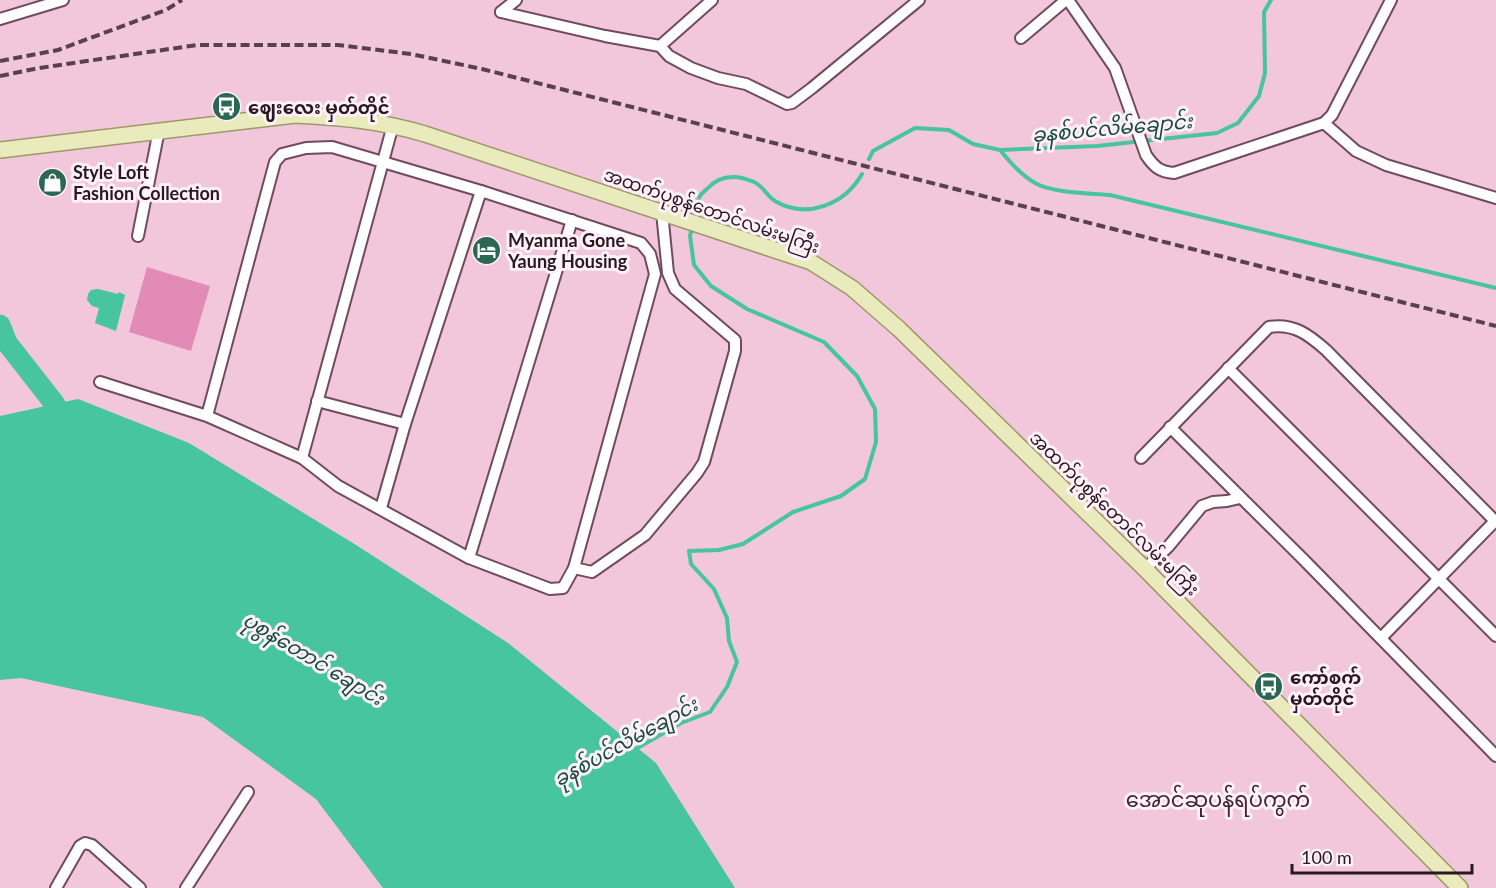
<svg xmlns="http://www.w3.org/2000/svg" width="1496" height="888" font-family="Lato,'Noto Sans Myanmar',sans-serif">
  <rect width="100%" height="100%" fill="#f2c6db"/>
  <path fill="#e38bb7" d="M 147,267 L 210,286 L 191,351 L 129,332 Z"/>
  <g fill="#46c59e">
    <path d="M 98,289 L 118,294 L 119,292 L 125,295 L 116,331 L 95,323 L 99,308 L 92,306 L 87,300 L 88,294 L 91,290 Z"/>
    <path d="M 78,399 L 189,443 L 356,545 L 508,643 L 656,763 L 735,888 L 383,888 L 316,799 L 203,717 L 21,678 L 0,680 L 0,416 Z"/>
  </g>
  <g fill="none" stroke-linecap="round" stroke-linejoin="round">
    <g stroke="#46c59e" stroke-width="4">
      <path d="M 1000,150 C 1010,162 1021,175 1035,183 C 1052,193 1089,193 1110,195 L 1496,288"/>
      <path d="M 869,159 L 873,151 L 915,128 L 949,130 L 973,144 L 1000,150 L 1097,146 L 1217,133 L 1238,123 L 1259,96 L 1265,73 L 1264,12 L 1271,0"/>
      <path d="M 694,220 C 695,213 696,205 699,198 C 700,194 705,191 708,188 C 721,174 738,175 754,182 C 763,186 767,196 775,201 C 807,220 845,204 862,174"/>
      <path d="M 634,750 L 681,723 L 710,712 L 727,687 L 737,662 L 729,641 L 727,618 L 714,589 L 691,564 L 689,551 L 719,550 L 743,544 L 793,512 L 841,496 L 865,479 L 876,442 L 875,409 L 857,376 L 824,342 L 747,309 L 711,286 L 694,265 L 690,236 L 692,228"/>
    </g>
    <path stroke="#46c59e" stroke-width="21" d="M 0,325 L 7,343 L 54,403 L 68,428"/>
    <defs>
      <g id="street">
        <path d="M 1068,0 L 1115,68 L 1146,155 C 1154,167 1160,172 1174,173 L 1324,123 L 1332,115 L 1391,0"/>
        <path d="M 501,12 L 605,36 L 660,46 L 669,56 L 691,68 L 718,78 L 746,84 L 787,104 L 792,103 L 812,88 L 919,0"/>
        <path d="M 501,12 L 516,0"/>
        <path d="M 0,19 L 63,0"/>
        <path d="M 1021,38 L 1066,0"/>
        <path d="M 660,46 L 712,0"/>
        <path d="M 1324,123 L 1356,151 L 1386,165 L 1496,198"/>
        <path d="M 138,236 L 159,130"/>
        <path d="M 1228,368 L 1496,636"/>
        <path d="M 100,382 L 207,416 L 302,458 L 338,486 L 469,558 L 550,589 L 563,588 L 574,568 L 655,274 L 650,254 L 641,243 L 481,191 L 332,147 L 306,148 L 282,154 L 275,162 L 207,416"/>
        <path d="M 317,401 L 405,424"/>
        <path d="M 1170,427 L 1304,560 L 1496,756"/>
        <path d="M 302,458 L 393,125"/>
        <path d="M 1141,458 L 1269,327 C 1294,323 1309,335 1326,350 L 1496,522"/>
        <path d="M 381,508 L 405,424 L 481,191"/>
        <path d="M 469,558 L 572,220"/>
        <path d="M 574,568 L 592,572 L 645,535 L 697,473 L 704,462 L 735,351 L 735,340 L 675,289 L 668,273 L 662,212"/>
        <path d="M 1145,569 L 1168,547 L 1202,506 L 1213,502 L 1227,501 L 1240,498"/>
        <path d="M 1381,638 L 1495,521"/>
        <path d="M 56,888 L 80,846 L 85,843 L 92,845 L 140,888"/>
        <path d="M 186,888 L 248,792"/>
      </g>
      <path id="primary" d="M 0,150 L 295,115 C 339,117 382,121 425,134 L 811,262 L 852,288 L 899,329 L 1145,569 L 1460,888"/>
    </defs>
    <use href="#street" stroke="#704b5d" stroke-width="14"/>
    <use href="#primary" stroke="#9d9868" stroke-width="18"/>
    <use href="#street" stroke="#fff" stroke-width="10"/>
    <use href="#primary" stroke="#eaebbc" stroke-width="15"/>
    <g stroke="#57414c" stroke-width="4" stroke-dasharray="9 4.5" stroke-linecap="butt">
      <path d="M 0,61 L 58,50 L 166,10 L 182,0"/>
      <path d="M 0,76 L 39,68 L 197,45 L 338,45 L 411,54 L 482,69 L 1496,326"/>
    </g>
  </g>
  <defs>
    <symbol id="bus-disc" viewBox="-11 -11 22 22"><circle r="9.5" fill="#2b6854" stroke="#fff1f7"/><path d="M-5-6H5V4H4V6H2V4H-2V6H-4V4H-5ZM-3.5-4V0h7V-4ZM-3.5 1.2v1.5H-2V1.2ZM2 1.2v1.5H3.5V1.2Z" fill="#fff"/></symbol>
    <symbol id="shop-disc" viewBox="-11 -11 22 22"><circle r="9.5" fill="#2b6854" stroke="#fff1f7"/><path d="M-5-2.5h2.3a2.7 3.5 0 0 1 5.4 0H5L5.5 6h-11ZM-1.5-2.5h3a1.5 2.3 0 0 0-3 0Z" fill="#fff"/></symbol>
    <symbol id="hotel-disc" viewBox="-11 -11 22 22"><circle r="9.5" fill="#2b6854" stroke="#fff1f7"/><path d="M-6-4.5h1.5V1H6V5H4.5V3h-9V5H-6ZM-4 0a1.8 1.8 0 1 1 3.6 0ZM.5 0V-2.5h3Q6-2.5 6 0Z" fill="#fff"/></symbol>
  </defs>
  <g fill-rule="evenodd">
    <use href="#bus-disc" x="210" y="90" width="33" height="33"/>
    <use href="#shop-disc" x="36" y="166" width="33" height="33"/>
    <use href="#hotel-disc" x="470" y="234" width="33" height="33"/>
    <use href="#bus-disc" x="1252" y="670" width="33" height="33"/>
  </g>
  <g text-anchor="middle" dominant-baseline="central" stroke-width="6" stroke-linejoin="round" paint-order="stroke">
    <g font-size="18" font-weight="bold" fill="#281820" stroke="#fff1f7" text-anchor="start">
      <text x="248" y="107">ဈေးလေး မှတ်တိုင်</text>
      <text x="73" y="172">Style Loft<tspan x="73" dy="21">Fashion Collection</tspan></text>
      <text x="508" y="240">Myanma Gone<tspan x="508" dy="21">Yaung Housing</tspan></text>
      <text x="1290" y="677">ကော်စက်<tspan x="1290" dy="21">မှတ်တိုင်</tspan></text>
    </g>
    <g font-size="18" fill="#281820" stroke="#fff1f7">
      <text transform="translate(712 210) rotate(19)">အထက်ပုစွန်တောင်လမ်းမကြီး</text>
      <text transform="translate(1115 513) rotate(44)">အထက်ပုစွန်တောင်လမ်းမကြီး</text>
    </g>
    <g font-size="20" font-style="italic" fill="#144a39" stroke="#fff1f7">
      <text transform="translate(1112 127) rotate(-5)">ခုနစ်ပင်လိမ်ချောင်း</text>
      <text transform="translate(314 658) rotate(31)">ပုစွန်တောင် ချောင်း</text>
      <text transform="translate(625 741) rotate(-29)">ခုနစ်ပင်လိမ်ချောင်း</text>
    </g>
    <g font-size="21" fill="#412031" stroke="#fff1f7">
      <text x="1218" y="798">အောင်ဆုပန်ရပ်ကွက်</text>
    </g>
  </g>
  <path d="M1292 864v9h180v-9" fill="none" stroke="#281820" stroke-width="3"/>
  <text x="1301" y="864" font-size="18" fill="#281820" stroke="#fff1f7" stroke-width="4.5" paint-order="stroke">100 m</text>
</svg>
